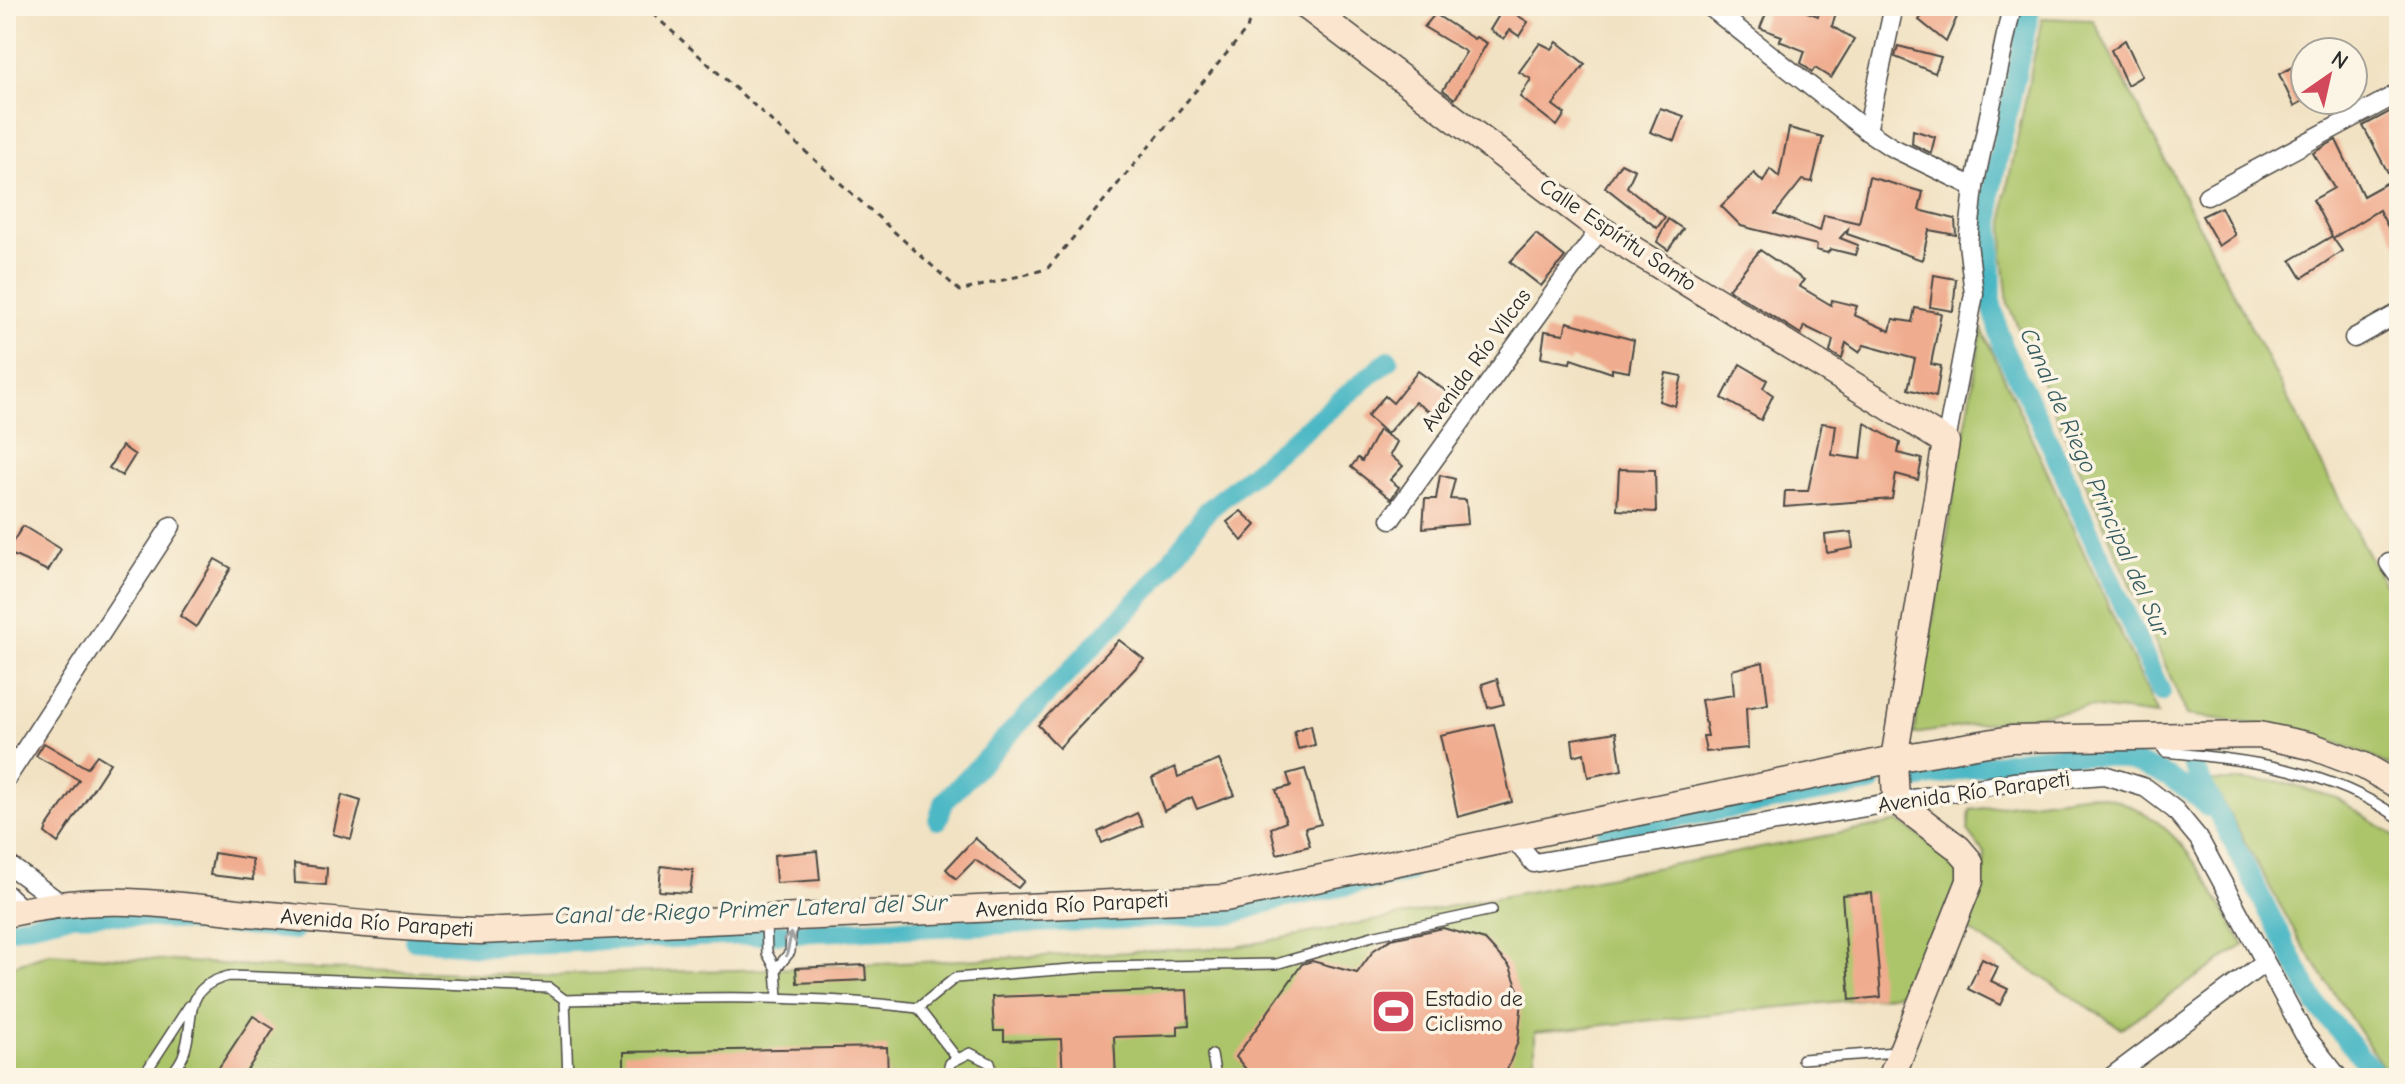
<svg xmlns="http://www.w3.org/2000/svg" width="2405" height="1084" font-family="'Comic Neue',sans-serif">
  <rect width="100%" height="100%" fill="#fcf5e5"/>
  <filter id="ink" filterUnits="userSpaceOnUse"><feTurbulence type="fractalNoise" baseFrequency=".0125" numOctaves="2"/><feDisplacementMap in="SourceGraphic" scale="16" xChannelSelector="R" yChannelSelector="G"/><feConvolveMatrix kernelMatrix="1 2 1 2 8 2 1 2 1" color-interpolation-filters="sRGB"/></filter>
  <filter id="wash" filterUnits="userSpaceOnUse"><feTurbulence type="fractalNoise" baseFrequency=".006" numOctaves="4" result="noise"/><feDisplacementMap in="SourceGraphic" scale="32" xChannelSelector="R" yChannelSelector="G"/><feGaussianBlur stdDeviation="1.8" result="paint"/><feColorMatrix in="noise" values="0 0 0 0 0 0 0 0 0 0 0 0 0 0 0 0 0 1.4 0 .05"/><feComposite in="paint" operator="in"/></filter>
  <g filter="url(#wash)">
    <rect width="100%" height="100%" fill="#f1e2c3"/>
    <g fill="#acc56a" stroke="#6c784a" stroke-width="2">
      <path d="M 2042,18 L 2093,20 L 2365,549 L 2399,608 L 2399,771 C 2333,732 2262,724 2187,715 L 2008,304 L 2003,255 L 2005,198 Z"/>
      <path d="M 1982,329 L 2158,715 L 2089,707 L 1914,734 Z"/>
      <path d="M 2211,781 L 2277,781 L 2337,798 L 2399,839 L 2399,1078 L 2390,1078 L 2300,941 Z"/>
      <path d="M 2091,794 C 2178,808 2203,877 2244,945 L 2121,1028 L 1967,929 L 1984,874 L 1985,854 L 1968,831 L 1970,810 Z"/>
      <path d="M 1899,822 L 1952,859 L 1960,879 L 1911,991 L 1881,997 L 1535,1032 L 1535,1078 L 6,1078 L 6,968 L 49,953 L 281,968 L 540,975 L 776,969 L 1235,947 Z"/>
    </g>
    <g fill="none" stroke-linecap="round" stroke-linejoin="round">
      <g stroke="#4bb8c5" stroke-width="20">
        <path d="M 2031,6 L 1991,191 L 1992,305 L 2002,346 L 2043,428 L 2161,692"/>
        <path d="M 2192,763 L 2316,1004 L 2379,1078"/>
        <path d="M 1916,779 C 2018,762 2125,723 2207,807"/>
        <path d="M 938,820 L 944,802 L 1154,583 L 1207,511 L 1389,360"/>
        <path d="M 1607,831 L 1871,783"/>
        <path d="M 6,930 L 71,915 L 106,914 L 294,930"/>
        <path d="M 414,940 L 481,946 L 1230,915 L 1273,901 L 1408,873"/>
      </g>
    </g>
    <g id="blocks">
      <g fill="#f0ac8e">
        <path d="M 1769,6 L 1792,6 L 1818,16 L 1822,6 L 1838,6 L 1832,26 L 1854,40 L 1831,78 L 1815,68 L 1812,72 L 1801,63 L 1805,51 L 1779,41 L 1782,36 L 1760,28 Z"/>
        <path d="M 1930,6 L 1945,6 L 1957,17 L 1946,42 L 1919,20 Z"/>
        <path d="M 1504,7 L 1528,22 L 1519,36 L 1510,30 L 1504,39 L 1490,30 Z"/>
        <path d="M 1435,14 L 1474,39 L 1476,37 L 1487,43 L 1455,99 L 1443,90 L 1466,52 L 1424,27 Z"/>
        <path d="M 2125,40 L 2142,76 L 2127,85 L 2111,50 Z"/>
        <path d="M 1557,42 L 1585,64 L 1553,105 L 1565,114 L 1557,126 L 1520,97 L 1531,79 L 1519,72 L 1540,43 L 1552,49 Z"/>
        <path d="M 1898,46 L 1941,57 L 1935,73 L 1895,57 Z"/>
        <path d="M 2295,66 L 2305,86 L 2305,100 L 2294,106 L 2279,74 Z"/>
        <path d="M 1660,108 L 1684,116 L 1675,141 L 1650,132 Z"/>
        <path d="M 2391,111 L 2399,127 L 2399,248 L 2379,210 L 2333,238 L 2342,251 L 2302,278 L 2291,260 L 2332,236 L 2313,200 L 2334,188 L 2313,153 L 2336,140 L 2363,196 L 2392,180 L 2363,126 Z"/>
        <path d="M 1789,128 L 1823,137 L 1812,182 L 1802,180 L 1775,214 L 1820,231 L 1824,215 L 1859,223 L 1869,177 L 1923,192 L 1919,210 L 1955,219 L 1956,235 L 1929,230 L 1922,260 L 1847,234 L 1848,229 L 1840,238 L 1858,245 L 1855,255 L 1831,249 L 1827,253 L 1816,250 L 1817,245 L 1741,226 L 1721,206 L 1754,173 L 1763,182 L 1770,169 L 1779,177 Z"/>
        <path d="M 1913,130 L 1935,137 L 1931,153 L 1912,144 Z"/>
        <path d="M 1621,163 L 1635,170 L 1627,187 L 1665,217 L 1657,228 L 1605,187 Z"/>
        <path d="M 2221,207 L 2235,235 L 2219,246 L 2202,216 Z"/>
        <path d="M 1668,219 L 1683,229 L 1668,250 L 1657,242 Z"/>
        <path d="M 1536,234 L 1565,257 L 1541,286 L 1510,262 Z"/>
        <path d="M 1760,250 L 1804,280 L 1799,286 L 1831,305 L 1832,300 L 1857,306 L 1854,315 L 1890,331 L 1893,319 L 1912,322 L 1915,308 L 1941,313 L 1931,364 L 1941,366 L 1936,397 L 1908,389 L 1915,359 L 1864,345 L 1859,352 L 1846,343 L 1842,359 L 1830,352 L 1833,340 L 1804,326 L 1801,334 L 1728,289 Z"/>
        <path d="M 1934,275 L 1956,279 L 1953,311 L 1930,307 Z"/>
        <path d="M 1567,322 L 1634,340 L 1629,372 L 1612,369 L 1612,373 L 1571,359 L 1570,363 L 1541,358 L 1545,331 L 1564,334 Z"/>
        <path d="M 1740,364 L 1767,380 L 1763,388 L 1773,395 L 1761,420 L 1722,398 Z"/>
        <path d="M 1418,371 L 1454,397 L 1439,418 L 1415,402 L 1387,434 L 1367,416 L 1385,396 L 1393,403 Z"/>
        <path d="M 1666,373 L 1682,376 L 1675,406 L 1659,401 Z"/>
        <path d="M 1822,423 L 1836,425 L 1832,455 L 1861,459 L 1865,423 L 1900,443 L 1898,453 L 1922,459 L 1918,480 L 1896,474 L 1892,499 L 1784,507 L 1785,491 L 1808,491 Z"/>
        <path d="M 1379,430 L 1397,442 L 1390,455 L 1403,466 L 1390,480 L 1399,487 L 1391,499 L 1351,467 L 1358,458 L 1362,461 Z"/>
        <path d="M 122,446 L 135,455 L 122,476 L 109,468 Z"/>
        <path d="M 1619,469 L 1655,470 L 1656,512 L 1617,510 Z"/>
        <path d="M 1440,475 L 1455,479 L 1450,499 L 1466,500 L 1468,524 L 1423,528 L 1425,499 L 1436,499 Z"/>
        <path d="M 1241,511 L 1256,525 L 1242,541 L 1227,522 Z"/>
        <path d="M 23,526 L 61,549 L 48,571 L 6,552 Z"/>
        <path d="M 1851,532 L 1853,548 L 1827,553 L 1825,535 Z"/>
        <path d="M 215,559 L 231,568 L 196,627 L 180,616 Z"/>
        <path d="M 1119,640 L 1144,659 L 1059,748 L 1038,725 Z"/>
        <path d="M 1763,662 L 1768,704 L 1746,708 L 1748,748 L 1706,752 L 1703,736 L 1708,736 L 1701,700 L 1734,695 L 1732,670 Z"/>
        <path d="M 1497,679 L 1504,704 L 1488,708 L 1482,684 Z"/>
        <path d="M 1494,724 L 1512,802 L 1458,817 L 1440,735 Z"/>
        <path d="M 1311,725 L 1315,745 L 1298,749 L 1294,731 Z"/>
        <path d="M 1616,732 L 1622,770 L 1588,777 L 1584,753 L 1574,756 L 1572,739 Z"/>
        <path d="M 44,743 L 87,768 L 97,755 L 110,763 L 58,843 L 45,833 L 47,827 L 79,780 L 36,756 Z"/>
        <path d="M 1219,760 L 1235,795 L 1197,809 L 1192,797 L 1164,811 L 1152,778 L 1175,767 L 1178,777 Z"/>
        <path d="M 1305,769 L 1321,824 L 1305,828 L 1310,846 L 1277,854 L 1271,828 L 1286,822 L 1276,790 L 1291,786 L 1287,774 Z"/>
        <path d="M 342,795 L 361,801 L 351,839 L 333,834 Z"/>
        <path d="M 1137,813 L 1143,826 L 1102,843 L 1098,832 Z"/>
        <path d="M 975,838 L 1024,881 L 1018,888 L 975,860 L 956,879 L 946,869 Z"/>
        <path d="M 817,851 L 820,880 L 776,883 L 774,855 Z"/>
        <path d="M 214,853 L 252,859 L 253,880 L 210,875 Z"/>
        <path d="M 294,864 L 327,868 L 326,885 L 295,883 Z"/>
        <path d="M 661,866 L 693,870 L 690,893 L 659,891 Z"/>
        <path d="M 1872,893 L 1881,997 L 1850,1000 L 1842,895 Z"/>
        <path d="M 1443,928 L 1485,940 L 1510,967 L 1522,1000 L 1518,1041 L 1504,1078 L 1253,1078 L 1236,1057 L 1302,964 L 1312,961 L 1357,973 L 1374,950 L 1391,939 Z"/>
        <path d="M 1982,959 L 1998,967 L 1991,981 L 2008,989 L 2000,1005 L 1968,989 Z"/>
        <path d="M 865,965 L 866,980 L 797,983 L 796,968 Z"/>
        <path d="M 1187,990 L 1189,1025 L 1178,1026 L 1178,1035 L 1114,1037 L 1116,1078 L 1063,1078 L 1061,1039 L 1004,1041 L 1004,1031 L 994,1031 L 992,997 Z"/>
        <path d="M 253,1016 L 274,1029 L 242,1078 L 212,1078 Z"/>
        <path d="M 887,1047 L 888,1078 L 624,1078 L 624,1052 Z"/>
      </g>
    </g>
  </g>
  <g filter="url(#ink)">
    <use href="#blocks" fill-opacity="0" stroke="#494642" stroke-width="2"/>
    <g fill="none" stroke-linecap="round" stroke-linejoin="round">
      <defs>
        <g id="lane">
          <path d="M 2157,741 L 2165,752 C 2248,760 2330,769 2399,818"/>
          <path d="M 766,922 L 767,953 L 776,969 L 790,952 L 792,919"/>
          <path d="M 776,969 L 778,997"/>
          <path d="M 565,1000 L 568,1078"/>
          <path d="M 918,1008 L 956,1057"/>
          <path d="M 1212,1055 L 1216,1078"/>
          <path d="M 1802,1059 L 1896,1052"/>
          <path d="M 142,1078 L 189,1006"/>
          <path d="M 169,1078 C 173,1071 180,1064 183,1056 C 197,1020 179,988 229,976 L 549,988 L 565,1000 C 683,998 800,993 918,1008 L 955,978 L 1097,967 L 1276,964 L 1376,935 L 1492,910"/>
          <path d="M 946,1078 L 950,1063 L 970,1053 L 990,1063 L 994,1078"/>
        </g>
        <g id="street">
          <path d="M 1709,6 L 1867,131 L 1891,147 L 1974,187"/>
          <path d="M 1867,131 L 1894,6"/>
          <path d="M 2207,196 L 2399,93"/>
          <path d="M 2354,338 L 2399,313"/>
          <path d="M 1946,442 L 1974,294 L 1968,243 L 1974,187 L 2012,6"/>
          <path d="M 1391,519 L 1600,229"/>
          <path d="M 2389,563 L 2399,577"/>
          <path d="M 6,779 L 171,526"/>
          <path d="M 1512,837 L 1534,863 L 2013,782 L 2104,775 L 2146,788 L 2175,810 L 2199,839 L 2304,1034 L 2339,1078"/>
          <path d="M 6,863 L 59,902"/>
          <path d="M 6,894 L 23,910"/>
          <path d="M 2110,1078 L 2264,963"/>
        </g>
        <g id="secondary">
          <path d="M 1306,6 L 1600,229 L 1946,442 L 1894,759 L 1896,801 L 1958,848 L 1970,862 L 1970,881 L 1891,1078"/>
          <path d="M 6,914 C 96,893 159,903 248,913 C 325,920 402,929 480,931 L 1225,898 L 1894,759 L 2011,739 L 2259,735 L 2311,746 L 2364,766 L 2399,786"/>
        </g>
      </defs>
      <use href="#lane" stroke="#494642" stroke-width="12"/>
      <use href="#street" stroke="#494642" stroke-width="21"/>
      <use href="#secondary" stroke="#494642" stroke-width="29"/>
      <path stroke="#494642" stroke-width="3" stroke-dasharray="6 6" stroke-linecap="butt" d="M 644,6 L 960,291 L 1047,269 L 1247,29 L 1253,6"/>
      <use href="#lane" stroke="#fff" stroke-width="9"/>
      <use href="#street" stroke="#fff" stroke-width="18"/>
      <use href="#secondary" stroke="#fbe5cf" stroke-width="26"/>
    </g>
    <defs><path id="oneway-shaft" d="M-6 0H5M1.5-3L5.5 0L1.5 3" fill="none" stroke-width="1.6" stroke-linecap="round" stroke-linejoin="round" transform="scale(2)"/></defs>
    <use stroke="#a0a0a0" href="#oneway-shaft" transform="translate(789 944) rotate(-78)"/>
  </g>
  <defs>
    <symbol id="stadium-square" viewBox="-11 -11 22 22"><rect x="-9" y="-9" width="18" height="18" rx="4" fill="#d1495b" stroke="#fcf5e5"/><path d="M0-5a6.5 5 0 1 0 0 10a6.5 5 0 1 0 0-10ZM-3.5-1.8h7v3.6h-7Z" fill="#fff"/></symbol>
  </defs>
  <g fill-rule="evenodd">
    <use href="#stadium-square" x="1368" y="986" width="51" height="51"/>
  </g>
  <g text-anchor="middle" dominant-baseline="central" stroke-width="7" stroke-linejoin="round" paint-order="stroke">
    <g font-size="22" fill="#2b2b2b" stroke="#fcf5e5">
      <text transform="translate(1618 235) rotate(34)">Calle Espíritu Santo</text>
      <text transform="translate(1476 360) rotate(-54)">Avenida Río Vilcas</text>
      <text transform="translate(1974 792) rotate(-8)">Avenida Río Parapeti</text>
      <text transform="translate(1072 905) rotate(-3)">Avenida Río Parapeti</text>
      <text transform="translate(377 923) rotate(4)">Avenida Río Parapeti</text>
    </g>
    <g font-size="22" fill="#2b2b2b" stroke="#fcf5e5" text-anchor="start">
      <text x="1425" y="999">Estadio de<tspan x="1425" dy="25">Ciclismo</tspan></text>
    </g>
    <g font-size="24" font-style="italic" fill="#365c61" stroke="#fcf5e5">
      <text transform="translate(2095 482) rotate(66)">Canal de Riego Principal del Sur</text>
      <text transform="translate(751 909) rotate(-2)">Canal de Riego Primer Lateral del Sur</text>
    </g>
  </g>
  <rect width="2405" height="1084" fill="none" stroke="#fcf5e5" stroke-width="32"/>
  <g transform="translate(2329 76) rotate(34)"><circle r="38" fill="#fcf5e5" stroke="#a8a49b" stroke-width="2"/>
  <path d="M0-6L14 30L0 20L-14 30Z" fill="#d1495b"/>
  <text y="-12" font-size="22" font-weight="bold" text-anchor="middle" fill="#2b2b2b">N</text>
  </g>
</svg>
